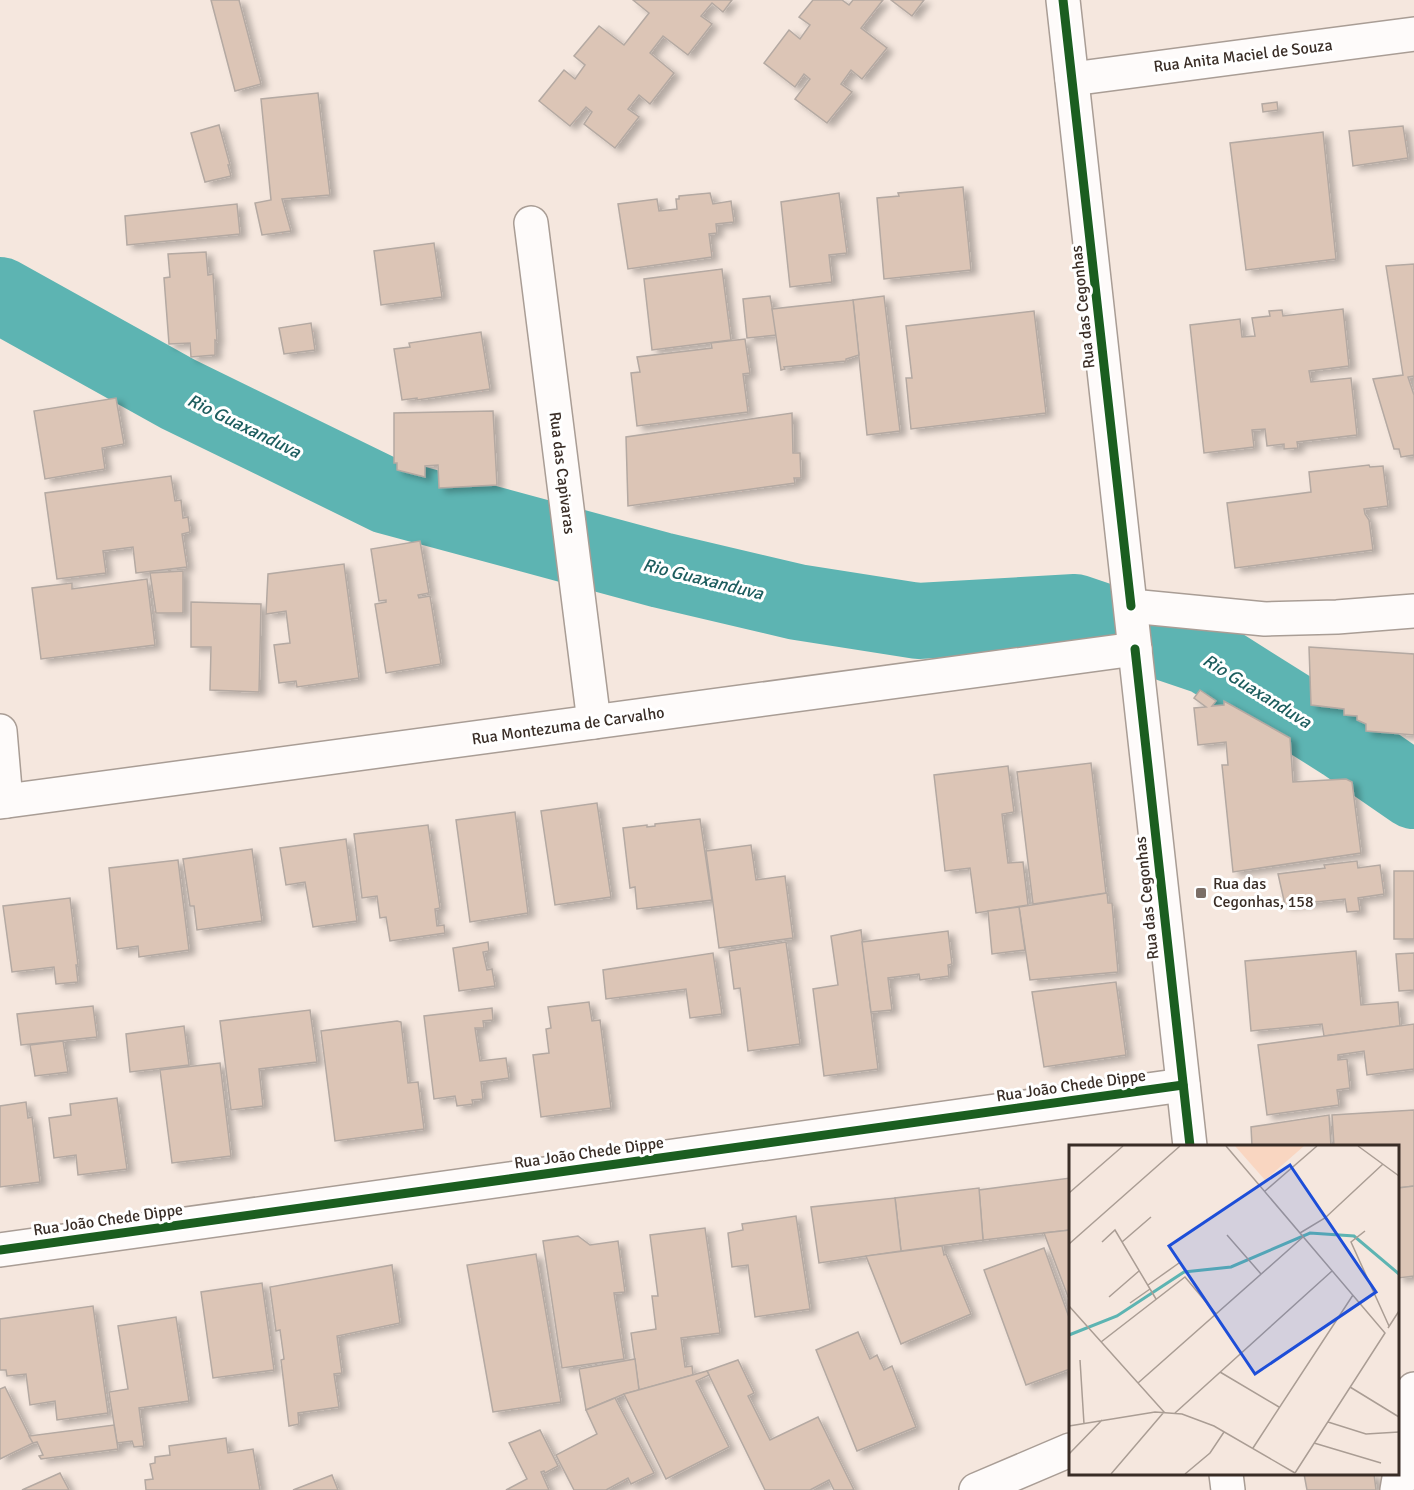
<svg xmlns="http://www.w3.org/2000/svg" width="1414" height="1490" font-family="Signika,sans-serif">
  <defs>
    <filter id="shadow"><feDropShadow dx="6" dy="4" stdDeviation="3" flood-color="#0004"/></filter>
  </defs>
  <rect width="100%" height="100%" fill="#f5e7de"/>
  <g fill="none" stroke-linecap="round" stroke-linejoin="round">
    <path stroke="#5db4b2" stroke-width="76" d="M 0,295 L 178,394 L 387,496 L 661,570 L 797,602 L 918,621 L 1075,612 L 1208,657 L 1343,742 L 1414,791"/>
  </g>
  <g fill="#dcc5b6" stroke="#b4a9a2" stroke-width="1.5" filter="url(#shadow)">
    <path d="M 211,0 L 239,0 L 261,84 L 235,91 Z"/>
    <path d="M 633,0 L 732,0 L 723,12 L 712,3 L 701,16 L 712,24 L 688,55 L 663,36 L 650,53 L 674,73 L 650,104 L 639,95 L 628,109 L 639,117 L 615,148 L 584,124 L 592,112 L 586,107 L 570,126 L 539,101 L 564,70 L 575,79 L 585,65 L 574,56 L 599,26 L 624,45 L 649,13 Z"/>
    <path d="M 813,0 L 842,0 L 849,5 L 853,0 L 883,0 L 861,28 L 887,48 L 862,79 L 851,70 L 841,84 L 852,92 L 827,123 L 795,99 L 810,79 L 804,74 L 795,87 L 764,63 L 789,30 L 800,39 L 810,25 L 799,17 Z"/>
    <path d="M 891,0 L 924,0 L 912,16 Z"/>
    <path d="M 318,93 L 330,195 L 282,199 L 291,231 L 262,235 L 255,203 L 271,200 L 261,99 Z"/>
    <path d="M 1277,102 L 1278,110 L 1263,112 L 1262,104 Z"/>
    <path d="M 219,125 L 230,165 L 228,165 L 231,176 L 205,182 L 191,133 Z"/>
    <path d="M 1403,126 L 1408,158 L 1353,166 L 1349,131 Z"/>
    <path d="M 1323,132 L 1336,259 L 1246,270 L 1230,143 Z"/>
    <path d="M 963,187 L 971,270 L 884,279 L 877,198 L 899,196 L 898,193 Z"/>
    <path d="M 710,193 L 713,204 L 731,201 L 734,222 L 716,224 L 717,233 L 709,234 L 712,257 L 628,269 L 618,204 L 657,199 L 659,211 L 677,209 L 676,199 L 679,199 L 679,196 Z"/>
    <path d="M 839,193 L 847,253 L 829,255 L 832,282 L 790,287 L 781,202 Z"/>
    <path d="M 237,204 L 240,234 L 127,245 L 125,216 Z"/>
    <path d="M 434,243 L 442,297 L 381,305 L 374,251 Z"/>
    <path d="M 206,252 L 208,275 L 213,274 L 217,341 L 215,340 L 215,355 L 191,357 L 190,343 L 169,344 L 164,278 L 170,277 L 168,254 Z"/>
    <path d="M 1414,264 L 1414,376 L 1408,377 L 1414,395 L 1414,455 L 1401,457 L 1399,449 L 1394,449 L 1373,379 L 1403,375 L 1386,266 Z"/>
    <path d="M 722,269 L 731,340 L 652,350 L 644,279 Z"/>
    <path d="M 770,296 L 777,335 L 747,338 L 743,299 Z"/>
    <path d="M 884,296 L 900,431 L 867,435 L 853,300 Z"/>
    <path d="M 853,300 L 859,355 L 846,359 L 846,361 L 784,367 L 785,369 L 781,370 L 772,309 Z"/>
    <path d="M 1343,309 L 1349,366 L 1309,371 L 1311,382 L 1351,378 L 1357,435 L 1297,442 L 1298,448 L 1284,449 L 1284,444 L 1267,446 L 1265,429 L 1252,430 L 1254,447 L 1204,453 L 1190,325 L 1240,319 L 1242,337 L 1255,336 L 1252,318 L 1270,316 L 1269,311 L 1282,310 L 1283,316 Z"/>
    <path d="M 1034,311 L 1046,413 L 911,429 L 906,378 L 912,378 L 906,326 Z"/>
    <path d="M 311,323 L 315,350 L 284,354 L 279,328 Z"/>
    <path d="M 481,332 L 490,389 L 417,400 L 417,398 L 402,400 L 394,349 L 410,347 L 409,343 Z"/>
    <path d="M 745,339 L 750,373 L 743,374 L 748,412 L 637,426 L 631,373 L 640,372 L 637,357 L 712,348 L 711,343 Z"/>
    <path d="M 116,398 L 124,444 L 102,448 L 105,469 L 45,479 L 34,411 Z"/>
    <path d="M 493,411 L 497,485 L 439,488 L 438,465 L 425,466 L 425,477 L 397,470 L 397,463 L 394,463 L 394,413 Z"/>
    <path d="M 792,413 L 793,453 L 800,453 L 801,478 L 794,478 L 795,483 L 628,506 L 626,437 Z"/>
    <path d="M 1369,465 L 1370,467 L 1383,466 L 1388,506 L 1364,509 L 1365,514 L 1369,520 L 1373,550 L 1235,568 L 1227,503 L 1311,492 L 1309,472 Z"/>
    <path d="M 171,476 L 175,501 L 181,500 L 183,518 L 188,517 L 190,532 L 182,534 L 187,567 L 136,573 L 133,547 L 103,551 L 106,573 L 57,579 L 45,493 Z"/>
    <path d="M 420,541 L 429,593 L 418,595 L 419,598 L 430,596 L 441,664 L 386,673 L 375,604 L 386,602 L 386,600 L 379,601 L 371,549 Z"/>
    <path d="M 344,564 L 359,678 L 297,687 L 296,681 L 279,683 L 274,645 L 290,643 L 286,611 L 266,614 L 268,574 Z"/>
    <path d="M 183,571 L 183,613 L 156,613 L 150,573 Z"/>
    <path d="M 147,579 L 155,645 L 41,659 L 32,588 L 72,583 L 72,589 Z"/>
    <path d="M 191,602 L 261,604 L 259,692 L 210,690 L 211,647 L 191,647 Z"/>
    <path d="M 1309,647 L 1414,654 L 1414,735 L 1366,731 L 1366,724 L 1357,720 L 1357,716 L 1344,715 L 1344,709 L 1311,705 Z"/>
    <path d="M 1200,690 L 1216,701 L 1212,706 L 1224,705 L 1224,701 L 1290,738 L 1293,782 L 1346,779 L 1352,782 L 1361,853 L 1233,872 L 1222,765 L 1228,765 L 1226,742 L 1198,745 L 1194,708 L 1206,707 L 1194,698 Z"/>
    <path d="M 1091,763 L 1106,893 L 1033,904 L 1017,772 Z"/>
    <path d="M 1008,766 L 1014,812 L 1002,814 L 1008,863 L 1023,862 L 1028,905 L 976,913 L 970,868 L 945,871 L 934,775 Z"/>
    <path d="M 597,803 L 611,897 L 555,905 L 541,811 Z"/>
    <path d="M 515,812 L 528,913 L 470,922 L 456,820 Z"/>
    <path d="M 700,819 L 712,900 L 637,909 L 635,887 L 630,888 L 623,828 L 647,825 L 647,827 L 655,826 L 655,824 Z"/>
    <path d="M 428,825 L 440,908 L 435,909 L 437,926 L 444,925 L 445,933 L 390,941 L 386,917 L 380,918 L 377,896 L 362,898 L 354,834 Z"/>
    <path d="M 346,839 L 357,921 L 313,927 L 305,882 L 286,885 L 280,848 Z"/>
    <path d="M 751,845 L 756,880 L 785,876 L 793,938 L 719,948 L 706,851 Z"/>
    <path d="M 252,849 L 262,921 L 197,930 L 194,906 L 190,906 L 183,859 Z"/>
    <path d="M 178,860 L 189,950 L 139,957 L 138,946 L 117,949 L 109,868 Z"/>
    <path d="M 1357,861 L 1358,868 L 1380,865 L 1384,894 L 1358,898 L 1360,911 L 1347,912 L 1345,899 L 1285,905 L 1278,874 L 1325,868 L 1324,865 Z"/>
    <rect x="1394" y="871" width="20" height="68"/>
    <path d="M 1107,893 L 1108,903 L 1112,903 L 1118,972 L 1030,980 L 1019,907 Z"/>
    <path d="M 70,898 L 78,965 L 76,965 L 78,982 L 56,984 L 54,967 L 12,972 L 3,906 Z"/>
    <path d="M 1019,907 L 1025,950 L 992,954 L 988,911 Z"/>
    <path d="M 861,930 L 878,1069 L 824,1076 L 813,989 L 838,985 L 831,936 Z"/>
    <path d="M 948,931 L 952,964 L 948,965 L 949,976 L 920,980 L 919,974 L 888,978 L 892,1010 L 871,1012 L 862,942 Z"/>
    <path d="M 488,942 L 489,951 L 483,952 L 487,970 L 492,969 L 495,986 L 459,991 L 453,948 Z"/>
    <path d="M 786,942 L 800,1044 L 748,1051 L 740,988 L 734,989 L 729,951 Z"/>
    <path d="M 1356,951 L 1361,1005 L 1398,1002 L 1400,1026 L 1324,1036 L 1322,1024 L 1251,1031 L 1245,961 Z"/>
    <path d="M 713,953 L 722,1014 L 690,1018 L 686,989 L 606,999 L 603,970 Z"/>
    <path d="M 1414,953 L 1414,990 L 1399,991 L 1396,954 Z"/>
    <path d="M 1116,982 L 1126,1055 L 1044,1067 L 1032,992 Z"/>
    <path d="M 589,1002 L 592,1021 L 600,1020 L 611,1108 L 541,1117 L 533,1055 L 549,1053 L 546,1029 L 551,1028 L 548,1007 Z"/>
    <path d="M 93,1006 L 97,1037 L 21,1045 L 17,1014 Z"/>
    <path d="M 492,1008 L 493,1020 L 483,1021 L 484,1028 L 475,1028 L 480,1061 L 506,1058 L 509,1078 L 481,1082 L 483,1099 L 472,1100 L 473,1104 L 457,1106 L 455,1096 L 434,1099 L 424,1016 Z"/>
    <path d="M 310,1010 L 317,1062 L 259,1069 L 263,1106 L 231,1110 L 220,1021 Z"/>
    <path d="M 397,1021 L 401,1022 L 408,1083 L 418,1082 L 424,1129 L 335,1141 L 321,1031 Z"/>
    <path d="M 1414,1024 L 1414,1069 L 1367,1075 L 1364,1051 L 1338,1055 L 1338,1060 L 1347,1059 L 1350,1088 L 1337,1090 L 1339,1105 L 1267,1115 L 1258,1045 Z"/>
    <path d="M 184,1026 L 189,1065 L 130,1072 L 126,1034 Z"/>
    <path d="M 63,1041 L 68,1072 L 35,1076 L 30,1045 Z"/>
    <path d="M 220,1063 L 231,1156 L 172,1163 L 160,1070 Z"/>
    <path d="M 117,1098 L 127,1169 L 78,1175 L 76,1155 L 54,1158 L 49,1118 L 71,1115 L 70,1104 Z"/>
    <path d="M 26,1102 L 28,1118 L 32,1117 L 40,1182 L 0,1187 L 0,1106 Z"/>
    <path d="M 1414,1110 L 1414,1186 L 1398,1188 L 1398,1146 L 1334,1146 L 1332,1115 Z"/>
    <path d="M 1329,1115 L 1331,1146 L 1252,1146 L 1251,1127 Z"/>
    <path d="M 1070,1178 L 1070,1230 L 983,1240 L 979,1190 Z"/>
    <path d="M 1414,1186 L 1414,1276 L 1398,1278 L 1398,1188 Z"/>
    <path d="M 979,1188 L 983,1240 L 901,1251 L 895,1198 Z"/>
    <path d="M 895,1198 L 901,1251 L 819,1263 L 811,1207 Z"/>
    <path d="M 796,1216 L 810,1309 L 755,1317 L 748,1265 L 732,1267 L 728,1233 L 743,1230 L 742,1224 Z"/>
    <path d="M 705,1228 L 720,1333 L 681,1338 L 685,1367 L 692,1366 L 693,1375 L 639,1390 L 631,1333 L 656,1329 L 652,1296 L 658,1296 L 650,1235 Z"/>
    <path d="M 1070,1230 L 1070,1302 L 1044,1233 Z"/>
    <path d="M 578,1236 L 590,1245 L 618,1241 L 625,1292 L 614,1293 L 624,1359 L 562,1368 L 543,1241 Z"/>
    <path d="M 942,1246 L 944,1255 L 946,1254 L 971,1314 L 901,1344 L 866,1256 Z"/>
    <path d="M 1044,1248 L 1070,1320 L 1070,1369 L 1026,1385 L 984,1270 Z"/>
    <path d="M 536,1254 L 561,1402 L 493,1412 L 467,1265 Z"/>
    <path d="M 392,1265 L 400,1323 L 337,1336 L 342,1373 L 334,1374 L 339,1407 L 298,1413 L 299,1424 L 289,1426 L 281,1360 L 284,1359 L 280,1330 L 276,1331 L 270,1287 Z"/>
    <path d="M 262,1283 L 274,1370 L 213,1378 L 201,1292 Z"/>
    <path d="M 93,1306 L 108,1413 L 57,1420 L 55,1401 L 30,1405 L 26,1374 L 7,1376 L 6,1370 L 0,1370 L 0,1319 Z"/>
    <path d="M 176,1317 L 189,1401 L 139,1408 L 144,1446 L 134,1447 L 132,1441 L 117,1443 L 109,1392 L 128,1389 L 118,1326 Z"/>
    <path d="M 858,1332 L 870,1359 L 877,1355 L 884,1370 L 892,1366 L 916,1427 L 857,1451 L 816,1350 Z"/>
    <path d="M 635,1359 L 639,1390 L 624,1394 L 586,1410 L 579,1369 Z"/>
    <path d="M 738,1360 L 754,1393 L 748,1396 L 770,1440 L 818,1417 L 854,1490 L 834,1490 L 829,1480 L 810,1490 L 765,1490 L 707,1371 Z"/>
    <path d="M 707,1371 L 709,1375 L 696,1381 L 729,1447 L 666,1479 L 624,1394 Z"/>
    <path d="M 5,1387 L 33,1443 L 0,1459 L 0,1389 Z"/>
    <path d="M 615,1398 L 654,1473 L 631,1484 L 628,1478 L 606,1490 L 574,1490 L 556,1455 L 597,1434 L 586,1410 Z"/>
    <path d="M 114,1425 L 118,1449 L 41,1459 L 39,1456 L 43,1455 L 37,1442 L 33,1443 L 29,1436 Z"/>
    <path d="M 540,1430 L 558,1466 L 545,1473 L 544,1471 L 541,1472 L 549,1490 L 506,1490 L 527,1479 L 509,1443 Z"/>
    <path d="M 226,1438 L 228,1453 L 253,1449 L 260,1490 L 146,1490 L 145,1480 L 153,1479 L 150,1464 L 155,1463 L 155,1457 L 170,1455 L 169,1446 Z"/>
    <path d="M 60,1473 L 69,1490 L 22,1490 Z"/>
    <path d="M 1304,1474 L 1374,1474 L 1376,1490 L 1307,1490 Z"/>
    <path d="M 332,1475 L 338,1490 L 293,1490 Z"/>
  </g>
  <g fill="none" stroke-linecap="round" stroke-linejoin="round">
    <defs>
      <g id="minor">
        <path d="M 1072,79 L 1414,34"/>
        <path d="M 531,223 L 594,722"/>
        <path d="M 1131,606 L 1265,619 L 1337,617 L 1414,611"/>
        <path d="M 0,731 L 6,801"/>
        <path d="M 0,802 L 1135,649"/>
        <path d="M 0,1250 L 1183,1085"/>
        <path d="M 976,1490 L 1070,1450"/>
        <path d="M 1397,1490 L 1414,1389"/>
      </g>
      <g id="major">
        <path d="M 1063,0 L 1190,1146"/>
        <path d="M 1226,1474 L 1228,1490"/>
      </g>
    </defs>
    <use href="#minor" stroke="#a99d95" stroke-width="36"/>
    <use href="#major" stroke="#a99d95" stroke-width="36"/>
    <use href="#minor" stroke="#fefbfa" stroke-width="33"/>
    <use href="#major" stroke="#fefbfa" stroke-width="33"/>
    <defs>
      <g id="cycleway">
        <path d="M 1063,0 L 1131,606"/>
        <path d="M 1135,649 L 1190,1146"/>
        <path d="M 0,1250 L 1183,1085"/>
      </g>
    </defs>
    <use href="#cycleway" stroke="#fff" stroke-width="13"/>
    <use href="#cycleway" stroke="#1b5e20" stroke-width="9"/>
  </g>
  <rect fill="#7b6e66" stroke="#fff" stroke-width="2" x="1195" y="887" width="12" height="12" rx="3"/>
  <g text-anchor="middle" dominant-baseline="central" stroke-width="6" stroke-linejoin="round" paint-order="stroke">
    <g font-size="16" fill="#392d26" stroke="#fff">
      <text transform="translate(1243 56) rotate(-7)">Rua Anita Maciel de Souza</text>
      <text transform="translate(1083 307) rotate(-96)">Rua das Cegonhas</text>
      <text transform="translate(562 473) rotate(83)">Rua das Capivaras</text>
      <text transform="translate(568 726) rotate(-8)">Rua Montezuma de Carvalho</text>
      <text transform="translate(1147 898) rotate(-96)">Rua das Cegonhas</text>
      <text transform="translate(1071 1086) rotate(-8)">Rua João Chede Dippe</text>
      <text transform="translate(589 1153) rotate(-8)">Rua João Chede Dippe</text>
      <text transform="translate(108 1220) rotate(-8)">Rua João Chede Dippe</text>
    </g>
    <g font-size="16" fill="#392d26" stroke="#fff" text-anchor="start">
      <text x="1213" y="884">Rua das<tspan x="1213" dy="18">Cegonhas, 158</tspan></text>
    </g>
    <g font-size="18" font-style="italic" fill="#1d5d5e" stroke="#fff">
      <text transform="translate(244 426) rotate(26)">Rio Guaxanduva</text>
      <text transform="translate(703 579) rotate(14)">Rio Guaxanduva</text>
      <text transform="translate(1257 691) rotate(32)">Rio Guaxanduva</text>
    </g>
  </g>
  <g transform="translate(1069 1145)">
    <rect width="330" height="330" fill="#f5e7de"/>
    <path d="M 166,1 L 235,1 L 196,35 Z" fill="#f9d6c1"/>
    <path fill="none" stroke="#5db4b2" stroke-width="3" d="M 0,190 L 48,171 L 115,127 L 162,122 L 241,88 L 285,91 L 330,129"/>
    <path fill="none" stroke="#aa9d94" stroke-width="1.5" d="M 157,1 L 316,188 L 226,328M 289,1 L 330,31M 196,46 L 248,1M 0,48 L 54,1M 296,86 L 282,97 L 320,181M 231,88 L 256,73 L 314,19M 158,90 L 192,129M 33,97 L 46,85 L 87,154M 53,97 L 82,72M 0,99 L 111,1M 79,140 L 110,118M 40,152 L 70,126M 61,158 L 81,144M 0,161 L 95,267 L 42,329M 319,183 L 330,166M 32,197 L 116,132 L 147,169M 11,215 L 15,279M 151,227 L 210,262M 69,238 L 234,92M 281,242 L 330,272M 106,268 L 263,126M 259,277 L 297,289 L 330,287M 0,281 L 86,267 L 113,269 L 145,281 L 226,328M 245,298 L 312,318M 184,303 L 284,150M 0,309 L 33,275M 116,329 L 141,308 L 155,287"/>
    <path fill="#1d4ed8" fill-opacity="0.15" stroke="#1d4ed8" stroke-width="3" d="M 221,20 L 307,147 L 186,229 L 100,101 Z"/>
    <rect width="330" height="330" fill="none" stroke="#392d26" stroke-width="3"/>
  </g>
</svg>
